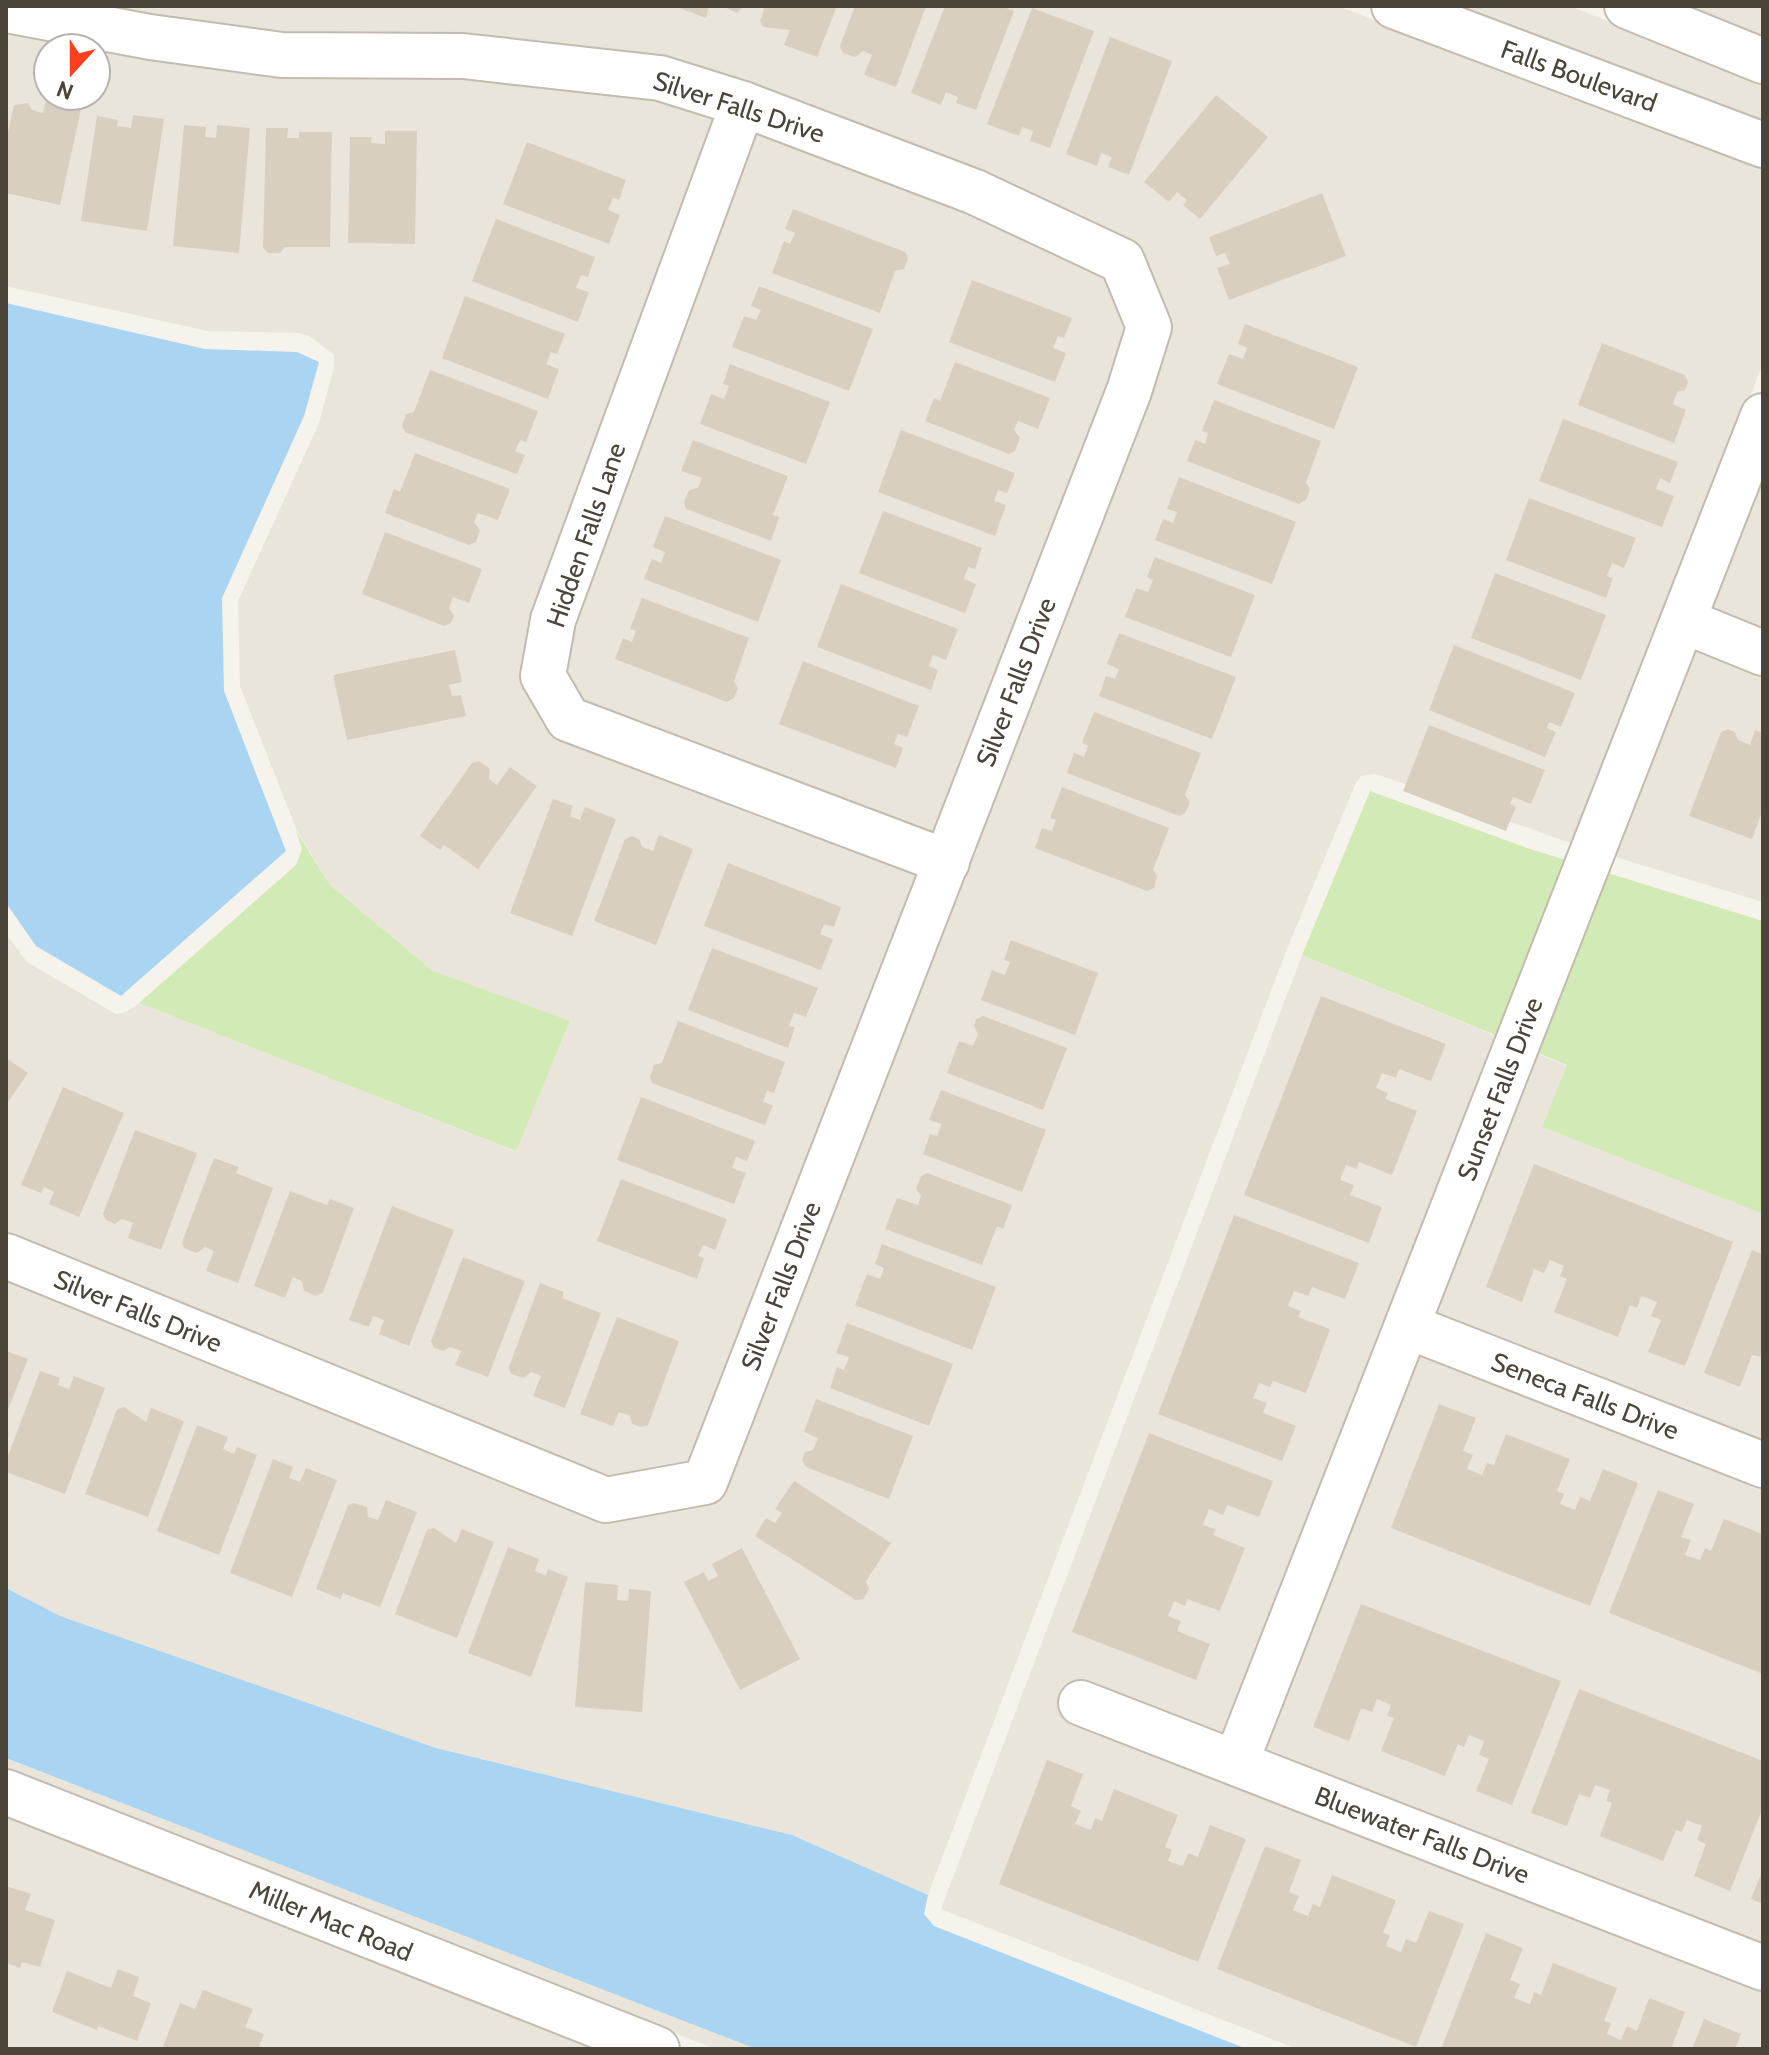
<svg xmlns="http://www.w3.org/2000/svg" width="1769" height="2055" font-family="Cabin,sans-serif">
  <rect width="100%" height="100%" fill="#f6f3ec"/>
  <g fill="#eae5da">
    <path d="M 95,6 L 1338,6 L 1763,169 L 1763,363 L 1576,845 L 1376,774 L 1361,776 L 1355,785 L 1287,949 L 928,1895 L 792,1835 L 436,1748 L 59,1616 L 6,1588 L 6,1279 L 598,1519 L 706,1503 L 1147,398 L 1140,252 L 732,78 L 285,34 Z"/>
    <path d="M 1451,6 L 1570,6 L 1763,84 L 1763,124 Z"/>
    <path d="M 1683,6 L 1763,6 L 1763,38 Z"/>
    <path d="M 6,33 L 90,48 L 48,48 L 48,96 L 96,96 L 96,49 L 461,77 L 655,98 L 717,118 L 524,673 L 922,875 L 692,1464 L 610,1478 L 6,1232 L 6,934 L 27,962 L 116,1014 L 126,1012 L 139,1003 L 515,1151 L 570,1022 L 433,971 L 330,885 L 297,831 L 240,686 L 238,601 L 319,423 L 334,367 L 334,355 L 309,336 L 299,333 L 207,331 L 6,286 Z"/>
    <path d="M 753,130 L 967,211 L 1108,278 L 1128,330 L 1111,385 L 937,835 L 581,701 L 563,670 L 571,624 Z"/>
    <path d="M 1763,467 L 1763,630 L 1709,608 Z"/>
    <path d="M 1694,648 L 1763,676 L 1763,902 L 1612,856 Z"/>
    <path d="M 1302,955 L 1567,1066 L 1542,1127 L 1763,1214 L 1763,2049 L 1297,2049 L 941,1909 Z"/>
    <path d="M 6,1758 L 756,2049 L 715,2049 L 6,1769 Z"/>
    <path d="M 6,1815 L 599,2049 L 6,2049 Z"/>
  </g>
  <g fill="#d2eab5">
    <path d="M 1370,791 L 1530,849 L 1763,921 L 1763,1214 L 1542,1127 L 1567,1065 L 1302,955 Z"/>
    <path d="M 296,831 L 330,885 L 433,971 L 570,1021 L 516,1151 L 139,1003 L 296,865 L 302,849 Z"/>
  </g>
  <g fill="#a9d4f2">
    <path d="M 6,303 L 205,349 L 297,352 L 319,362 L 304,416 L 222,598 L 224,691 L 286,851 L 121,996 L 36,946 L 6,903 Z"/>
    <path d="M 6,1588 L 60,1616 L 436,1748 L 792,1835 L 928,1895 L 924,1914 L 934,1926 L 1247,2049 L 756,2049 L 6,1758 Z"/>
  </g>
  <g fill="#d8cfc1">
    <path d="M 674,6 L 709,6 L 706,18 Z"/>
    <path d="M 722,6 L 744,6 L 737,13 Z"/>
    <path d="M 765,6 L 837,6 L 817,57 L 784,45 L 790,30 L 763,27 L 760,21 Z"/>
    <path d="M 855,6 L 926,6 L 896,87 L 864,75 L 872,55 L 863,51 L 855,57 L 843,53 L 840,46 Z"/>
    <path d="M 945,6 L 1001,6 L 1014,11 L 976,110 L 956,103 L 958,97 L 946,92 L 941,105 L 911,93 Z"/>
    <path d="M 1032,8 L 1094,31 L 1050,148 L 1030,141 L 1033,131 L 1022,127 L 1019,136 L 987,124 Z"/>
    <path d="M 1110,37 L 1172,61 L 1129,175 L 1108,167 L 1112,157 L 1101,153 L 1097,166 L 1066,154 Z"/>
    <path d="M 1216,95 L 1268,137 L 1200,219 L 1183,205 L 1187,200 L 1177,192 L 1169,202 L 1144,182 Z"/>
    <path d="M 47,97 L 82,105 L 60,205 L 6,193 L 6,141 L 14,105 L 28,103 L 32,110 L 43,113 Z"/>
    <path d="M 133,115 L 164,119 L 147,231 L 81,221 L 97,116 L 118,120 L 117,126 L 131,128 Z"/>
    <path d="M 184,125 L 206,127 L 205,137 L 216,138 L 217,125 L 250,128 L 239,253 L 173,246 Z"/>
    <path d="M 266,128 L 288,128 L 287,138 L 299,138 L 299,132 L 332,132 L 330,247 L 285,247 L 280,253 L 268,253 L 263,248 Z"/>
    <path d="M 385,131 L 417,131 L 415,244 L 348,243 L 350,137 L 372,137 L 371,143 L 385,144 Z"/>
    <path d="M 527,142 L 626,180 L 619,200 L 613,198 L 608,210 L 620,215 L 609,244 L 503,204 Z"/>
    <path d="M 1322,193 L 1346,256 L 1229,300 L 1217,268 L 1230,264 L 1225,253 L 1216,256 L 1209,237 Z"/>
    <path d="M 793,209 L 905,252 L 908,258 L 904,269 L 895,271 L 880,313 L 772,273 L 784,241 L 790,244 L 795,233 L 785,229 Z"/>
    <path d="M 496,219 L 595,257 L 588,277 L 581,275 L 576,288 L 589,292 L 578,322 L 472,281 Z"/>
    <path d="M 972,280 L 1072,318 L 1064,338 L 1058,336 L 1053,348 L 1066,353 L 1055,382 L 949,342 Z"/>
    <path d="M 759,286 L 873,329 L 849,391 L 732,347 L 744,316 L 756,320 L 761,310 L 751,306 Z"/>
    <path d="M 465,296 L 565,334 L 557,354 L 551,352 L 546,364 L 559,369 L 548,399 L 442,358 Z"/>
    <path d="M 1245,324 L 1358,367 L 1334,429 L 1217,384 L 1229,354 L 1243,359 L 1247,348 L 1238,344 Z"/>
    <path d="M 1602,343 L 1685,375 L 1688,382 L 1685,390 L 1677,392 L 1673,404 L 1686,410 L 1674,443 L 1578,405 Z"/>
    <path d="M 955,362 L 1050,398 L 1038,429 L 1018,421 L 1014,430 L 1020,438 L 1015,451 L 1009,454 L 925,421 L 934,398 L 940,401 Z"/>
    <path d="M 730,364 L 830,402 L 806,464 L 700,424 L 711,394 L 724,399 L 729,386 L 723,384 Z"/>
    <path d="M 430,370 L 538,411 L 526,442 L 520,440 L 515,451 L 525,455 L 517,474 L 405,432 L 402,426 L 406,414 L 414,412 Z"/>
    <path d="M 1214,400 L 1321,441 L 1306,483 L 1310,489 L 1306,500 L 1299,504 L 1187,461 L 1195,440 L 1205,444 L 1208,433 L 1202,431 Z"/>
    <path d="M 1563,419 L 1678,462 L 1670,483 L 1660,478 L 1656,489 L 1674,496 L 1662,527 L 1539,481 Z"/>
    <path d="M 901,430 L 1015,473 L 1007,493 L 998,490 L 994,501 L 1006,505 L 995,536 L 878,492 Z"/>
    <path d="M 693,440 L 788,476 L 773,515 L 779,517 L 771,541 L 686,509 L 684,502 L 689,490 L 698,488 L 702,478 L 681,471 Z"/>
    <path d="M 415,453 L 510,489 L 498,520 L 478,513 L 474,522 L 480,530 L 476,542 L 469,545 L 385,513 L 394,489 L 400,492 Z"/>
    <path d="M 1179,477 L 1296,522 L 1272,584 L 1155,540 L 1163,519 L 1173,523 L 1177,512 L 1167,509 Z"/>
    <path d="M 1529,498 L 1636,538 L 1624,568 L 1612,563 L 1607,576 L 1613,578 L 1606,598 L 1506,560 Z"/>
    <path d="M 883,511 L 982,548 L 975,569 L 968,567 L 964,579 L 976,584 L 965,613 L 859,573 Z"/>
    <path d="M 665,516 L 781,560 L 758,622 L 644,579 L 652,559 L 661,563 L 665,552 L 653,547 Z"/>
    <path d="M 385,532 L 482,569 L 469,603 L 453,597 L 449,608 L 454,616 L 451,623 L 444,626 L 362,594 Z"/>
    <path d="M 1155,557 L 1255,595 L 1231,657 L 1125,617 L 1136,588 L 1148,592 L 1153,580 L 1147,577 Z"/>
    <path d="M 1495,573 L 1606,615 L 1581,680 L 1471,638 Z"/>
    <path d="M 841,584 L 958,629 L 946,660 L 933,655 L 929,666 L 938,670 L 931,690 L 817,647 Z"/>
    <path d="M 642,598 L 749,638 L 734,681 L 738,688 L 734,698 L 727,702 L 615,659 L 623,638 L 632,642 L 636,631 L 630,629 Z"/>
    <path d="M 1119,633 L 1236,677 L 1212,739 L 1099,696 L 1106,676 L 1115,679 L 1119,669 L 1107,664 Z"/>
    <path d="M 1454,645 L 1575,693 L 1561,727 L 1549,722 L 1547,728 L 1556,732 L 1545,757 L 1429,710 Z"/>
    <path d="M 455,650 L 462,682 L 449,685 L 452,696 L 461,695 L 466,716 L 347,740 L 333,675 Z"/>
    <path d="M 803,661 L 919,706 L 907,737 L 898,734 L 894,744 L 903,748 L 896,768 L 779,724 Z"/>
    <path d="M 1094,712 L 1201,753 L 1185,795 L 1190,802 L 1185,813 L 1179,816 L 1067,773 L 1074,753 L 1084,757 L 1088,746 L 1082,743 Z"/>
    <path d="M 1429,725 L 1545,770 L 1531,804 L 1513,797 L 1510,804 L 1516,807 L 1506,831 L 1403,791 Z"/>
    <path d="M 1728,729 L 1735,732 L 1738,740 L 1750,745 L 1755,730 L 1763,733 L 1763,809 L 1752,839 L 1689,816 L 1721,732 Z"/>
    <path d="M 479,761 L 490,769 L 489,779 L 497,785 L 510,767 L 537,786 L 478,869 L 444,845 L 440,850 L 420,836 L 472,763 Z"/>
    <path d="M 1062,787 L 1169,828 L 1153,870 L 1157,876 L 1154,888 L 1147,891 L 1035,848 L 1042,828 L 1052,831 L 1056,820 L 1050,818 Z"/>
    <path d="M 553,799 L 573,806 L 570,816 L 580,820 L 585,807 L 616,819 L 572,936 L 510,913 Z"/>
    <path d="M 659,835 L 693,849 L 656,945 L 594,921 L 625,839 L 632,836 L 639,839 L 642,847 L 653,851 Z"/>
    <path d="M 728,863 L 841,907 L 834,927 L 824,924 L 820,934 L 833,939 L 821,970 L 704,926 Z"/>
    <path d="M 1011,940 L 1098,973 L 1075,1035 L 981,1000 L 992,970 L 1005,975 L 1010,962 L 1004,960 Z"/>
    <path d="M 712,948 L 818,988 L 806,1017 L 794,1013 L 789,1026 L 795,1027 L 788,1048 L 688,1010 Z"/>
    <path d="M 1321,996 L 1446,1044 L 1431,1081 L 1399,1069 L 1396,1078 L 1382,1073 L 1376,1088 L 1388,1093 L 1385,1099 L 1417,1111 L 1392,1175 L 1359,1162 L 1357,1169 L 1346,1165 L 1340,1180 L 1354,1185 L 1350,1195 L 1382,1207 L 1369,1243 L 1244,1195 Z"/>
    <path d="M 983,1016 L 1067,1048 L 1043,1110 L 947,1073 L 959,1041 L 973,1046 L 978,1034 L 974,1026 L 976,1019 Z"/>
    <path d="M 678,1021 L 785,1062 L 774,1093 L 767,1091 L 763,1102 L 773,1105 L 765,1125 L 652,1083 L 650,1077 L 654,1065 L 662,1063 Z"/>
    <path d="M 6,1058 L 28,1073 L 6,1105 Z"/>
    <path d="M 63,1087 L 124,1113 L 79,1217 L 49,1204 L 54,1192 L 44,1187 L 41,1193 L 21,1185 Z"/>
    <path d="M 941,1090 L 1046,1130 L 1022,1192 L 923,1154 L 930,1134 L 937,1136 L 942,1124 L 929,1120 Z"/>
    <path d="M 641,1097 L 755,1141 L 747,1161 L 736,1157 L 732,1168 L 746,1173 L 734,1204 L 617,1160 Z"/>
    <path d="M 135,1130 L 197,1153 L 161,1250 L 128,1238 L 133,1223 L 122,1219 L 115,1224 L 106,1220 L 103,1214 Z"/>
    <path d="M 214,1158 L 239,1167 L 236,1173 L 273,1188 L 238,1283 L 206,1271 L 214,1251 L 205,1247 L 197,1253 L 184,1248 L 182,1242 Z"/>
    <path d="M 1534,1164 L 1733,1242 L 1685,1366 L 1648,1352 L 1661,1320 L 1651,1316 L 1657,1302 L 1641,1296 L 1637,1308 L 1630,1305 L 1618,1337 L 1554,1312 L 1567,1279 L 1560,1276 L 1564,1266 L 1550,1260 L 1544,1273 L 1534,1269 L 1522,1302 L 1486,1287 Z"/>
    <path d="M 927,1173 L 1012,1205 L 1003,1229 L 997,1226 L 982,1265 L 885,1229 L 897,1198 L 918,1205 L 921,1196 L 916,1189 L 921,1176 Z"/>
    <path d="M 621,1179 L 727,1219 L 715,1250 L 703,1245 L 698,1256 L 704,1258 L 697,1279 L 597,1241 Z"/>
    <path d="M 290,1191 L 327,1205 L 330,1199 L 354,1208 L 323,1292 L 316,1296 L 304,1291 L 302,1281 L 293,1277 L 285,1298 L 254,1286 Z"/>
    <path d="M 392,1206 L 454,1230 L 409,1346 L 379,1334 L 384,1320 L 373,1316 L 369,1327 L 349,1320 Z"/>
    <path d="M 1234,1215 L 1359,1263 L 1345,1299 L 1312,1287 L 1308,1296 L 1294,1291 L 1288,1306 L 1301,1311 L 1298,1317 L 1330,1329 L 1306,1393 L 1273,1381 L 1270,1387 L 1259,1383 L 1253,1398 L 1267,1403 L 1263,1413 L 1296,1426 L 1282,1461 L 1158,1414 Z"/>
    <path d="M 882,1244 L 996,1287 L 972,1350 L 855,1305 L 867,1274 L 880,1279 L 884,1268 L 875,1264 Z"/>
    <path d="M 1752,1250 L 1763,1254 L 1763,1357 L 1752,1355 L 1740,1387 L 1704,1373 Z"/>
    <path d="M 463,1257 L 525,1281 L 488,1377 L 455,1365 L 461,1351 L 450,1347 L 443,1351 L 434,1348 L 431,1341 Z"/>
    <path d="M 540,1283 L 564,1292 L 562,1298 L 601,1313 L 565,1408 L 533,1396 L 541,1376 L 531,1372 L 524,1378 L 511,1374 L 509,1367 Z"/>
    <path d="M 617,1317 L 679,1341 L 648,1425 L 641,1427 L 632,1424 L 630,1416 L 619,1412 L 613,1426 L 580,1414 Z"/>
    <path d="M 847,1323 L 953,1364 L 929,1426 L 830,1388 L 837,1367 L 844,1370 L 849,1357 L 836,1353 Z"/>
    <path d="M 6,1351 L 28,1359 L 6,1415 Z"/>
    <path d="M 40,1371 L 60,1378 L 58,1385 L 69,1389 L 74,1376 L 105,1388 L 65,1494 L 6,1472 L 6,1461 Z"/>
    <path d="M 816,1399 L 913,1436 L 889,1499 L 806,1467 L 802,1460 L 805,1452 L 813,1450 L 818,1438 L 804,1432 Z"/>
    <path d="M 1439,1404 L 1476,1418 L 1463,1451 L 1473,1455 L 1467,1469 L 1482,1475 L 1487,1463 L 1494,1465 L 1506,1434 L 1570,1459 L 1557,1491 L 1564,1494 L 1560,1504 L 1575,1510 L 1580,1497 L 1590,1501 L 1603,1469 L 1638,1483 L 1590,1606 L 1391,1528 Z"/>
    <path d="M 124,1407 L 146,1422 L 151,1408 L 184,1421 L 148,1517 L 85,1494 L 117,1409 Z"/>
    <path d="M 197,1425 L 228,1437 L 223,1449 L 234,1454 L 237,1447 L 257,1455 L 219,1555 L 157,1531 Z"/>
    <path d="M 1149,1433 L 1273,1481 L 1259,1517 L 1227,1505 L 1223,1515 L 1209,1509 L 1203,1525 L 1216,1529 L 1213,1535 L 1245,1548 L 1220,1611 L 1187,1599 L 1185,1606 L 1174,1601 L 1168,1616 L 1181,1621 L 1177,1631 L 1210,1644 L 1196,1680 L 1072,1632 Z"/>
    <path d="M 273,1459 L 293,1467 L 289,1478 L 300,1482 L 306,1468 L 337,1480 L 292,1597 L 230,1573 Z"/>
    <path d="M 794,1481 L 891,1543 L 866,1581 L 869,1589 L 863,1599 L 856,1600 L 755,1536 L 766,1518 L 775,1523 L 782,1513 L 775,1509 Z"/>
    <path d="M 1658,1490 L 1694,1504 L 1681,1537 L 1691,1540 L 1685,1555 L 1700,1560 L 1705,1548 L 1711,1551 L 1724,1519 L 1763,1534 L 1763,1674 L 1609,1613 Z"/>
    <path d="M 386,1500 L 417,1512 L 380,1607 L 343,1593 L 341,1599 L 316,1589 L 348,1505 L 354,1503 L 367,1507 L 368,1517 L 378,1520 Z"/>
    <path d="M 434,1528 L 456,1543 L 462,1529 L 494,1542 L 457,1638 L 395,1614 L 427,1530 Z"/>
    <path d="M 508,1547 L 539,1559 L 535,1571 L 546,1576 L 548,1569 L 568,1577 L 531,1677 L 468,1653 Z"/>
    <path d="M 742,1548 L 800,1659 L 740,1690 L 684,1582 L 704,1572 L 708,1581 L 718,1576 L 712,1564 Z"/>
    <path d="M 585,1582 L 618,1585 L 617,1600 L 628,1601 L 629,1589 L 651,1591 L 642,1712 L 575,1707 Z"/>
    <path d="M 1361,1604 L 1561,1681 L 1512,1805 L 1476,1791 L 1489,1759 L 1479,1755 L 1484,1741 L 1469,1735 L 1464,1747 L 1458,1744 L 1445,1776 L 1381,1751 L 1394,1718 L 1387,1716 L 1391,1705 L 1377,1699 L 1372,1712 L 1361,1708 L 1349,1741 L 1313,1727 Z"/>
    <path d="M 1579,1689 L 1763,1761 L 1763,1807 L 1730,1891 L 1694,1876 L 1706,1844 L 1697,1840 L 1702,1826 L 1687,1820 L 1682,1832 L 1676,1830 L 1663,1861 L 1600,1836 L 1612,1803 L 1606,1801 L 1610,1790 L 1595,1785 L 1590,1798 L 1579,1794 L 1567,1826 L 1531,1813 Z"/>
    <path d="M 1047,1760 L 1083,1774 L 1071,1806 L 1081,1811 L 1075,1824 L 1091,1830 L 1095,1818 L 1102,1821 L 1114,1789 L 1178,1815 L 1165,1847 L 1172,1850 L 1168,1861 L 1183,1866 L 1188,1853 L 1198,1857 L 1210,1825 L 1246,1839 L 1198,1962 L 999,1884 Z"/>
    <path d="M 1265,1846 L 1301,1860 L 1289,1892 L 1299,1896 L 1293,1910 L 1308,1916 L 1313,1904 L 1320,1907 L 1332,1875 L 1396,1900 L 1383,1933 L 1390,1935 L 1386,1946 L 1401,1952 L 1406,1939 L 1416,1943 L 1429,1911 L 1464,1924 L 1416,2047 L 1217,1969 Z"/>
    <path d="M 1763,1869 L 1763,1904 L 1751,1899 Z"/>
    <path d="M 6,1886 L 31,1894 L 25,1910 L 55,1920 L 40,1967 L 22,1962 L 20,1968 L 6,1963 Z"/>
    <path d="M 1486,1933 L 1523,1948 L 1510,1980 L 1520,1984 L 1514,1998 L 1530,2004 L 1534,1992 L 1541,1995 L 1553,1963 L 1617,1988 L 1604,2021 L 1611,2023 L 1607,2034 L 1621,2040 L 1627,2026 L 1637,2031 L 1649,1998 L 1685,2012 L 1671,2049 L 1441,2049 Z"/>
    <path d="M 118,1969 L 139,1977 L 133,1996 L 151,2003 L 137,2041 L 98,2026 L 97,2030 L 52,2012 L 67,1971 L 111,1988 Z"/>
    <path d="M 203,1990 L 253,2009 L 245,2027 L 264,2034 L 258,2049 L 162,2049 L 180,2003 L 195,2009 Z"/>
    <path d="M 1704,2019 L 1741,2034 L 1735,2049 L 1692,2049 Z"/>
  </g>
  <g fill="none" stroke-linecap="round" stroke-linejoin="round">
    <defs>
      <g id="minor">
        <path d="M 6,10 L 150,37 L 282,55 L 463,56 L 660,78 L 743,104 L 975,192 L 1122,261 L 1149,327 L 1129,391 L 705,1482 L 606,1500 L 6,1256"/>
        <path d="M 743,104 L 553,620 L 543,676 L 568,719 L 947,862"/>
        <path d="M 1684,621 L 1763,653"/>
        <path d="M 1407,1326 L 1763,1465"/>
        <path d="M 1081,1703 L 1763,1968"/>
        <path d="M 1236,1762 L 1763,416"/>
      </g>
      <g id="tertiary">
        <path d="M 1394,6 L 1763,145"/>
        <path d="M 1627,6 L 1763,61"/>
        <path d="M 6,1792 L 657,2049"/>
      </g>
    </defs>
    <use href="#minor" stroke="#c2bbae" stroke-width="48"/>
    <use href="#tertiary" stroke="#c2bbae" stroke-width="48"/>
    <use href="#minor" stroke="#fff" stroke-width="44"/>
    <use href="#tertiary" stroke="#fff" stroke-width="44"/>
  </g>
  <g text-anchor="middle" dominant-baseline="central" stroke-width="6" stroke-linejoin="round" paint-order="stroke">
    <g font-size="26" fill="#4b4439" stroke="#fff">
      <text transform="translate(1579 76) rotate(20)">Falls Boulevard</text>
      <text transform="translate(739 107) rotate(18)">Silver Falls Drive</text>
      <text transform="translate(586 535) rotate(-71)">Hidden Falls Lane</text>
      <text transform="translate(1016 682) rotate(-69)">Silver Falls Drive</text>
      <text transform="translate(1500 1089) rotate(-69)">Sunset Falls Drive</text>
      <text transform="translate(781 1286) rotate(-69)">Silver Falls Drive</text>
      <text transform="translate(138 1311) rotate(22)">Silver Falls Drive</text>
      <text transform="translate(1585 1396) rotate(21)">Seneca Falls Drive</text>
      <text transform="translate(1422 1835) rotate(21)">Bluewater Falls Drive</text>
      <text transform="translate(331 1921) rotate(22)">Miller Mac Road</text>
    </g>
  </g>
  <rect width="1769" height="2055" fill="none" stroke="#4b4439" stroke-width="16"/>
  <g transform="translate(72 72) rotate(201)"><circle r="38" fill="#ffffff" stroke="#b7b4b0" stroke-width="2"/>
  <path d="M0-6L14 30L0 20L-14 30Z" fill="#fc3f1d"/>
  <text y="-12" font-size="22" font-weight="bold" text-anchor="middle" fill="#4b4439">N</text>
  </g>
</svg>
